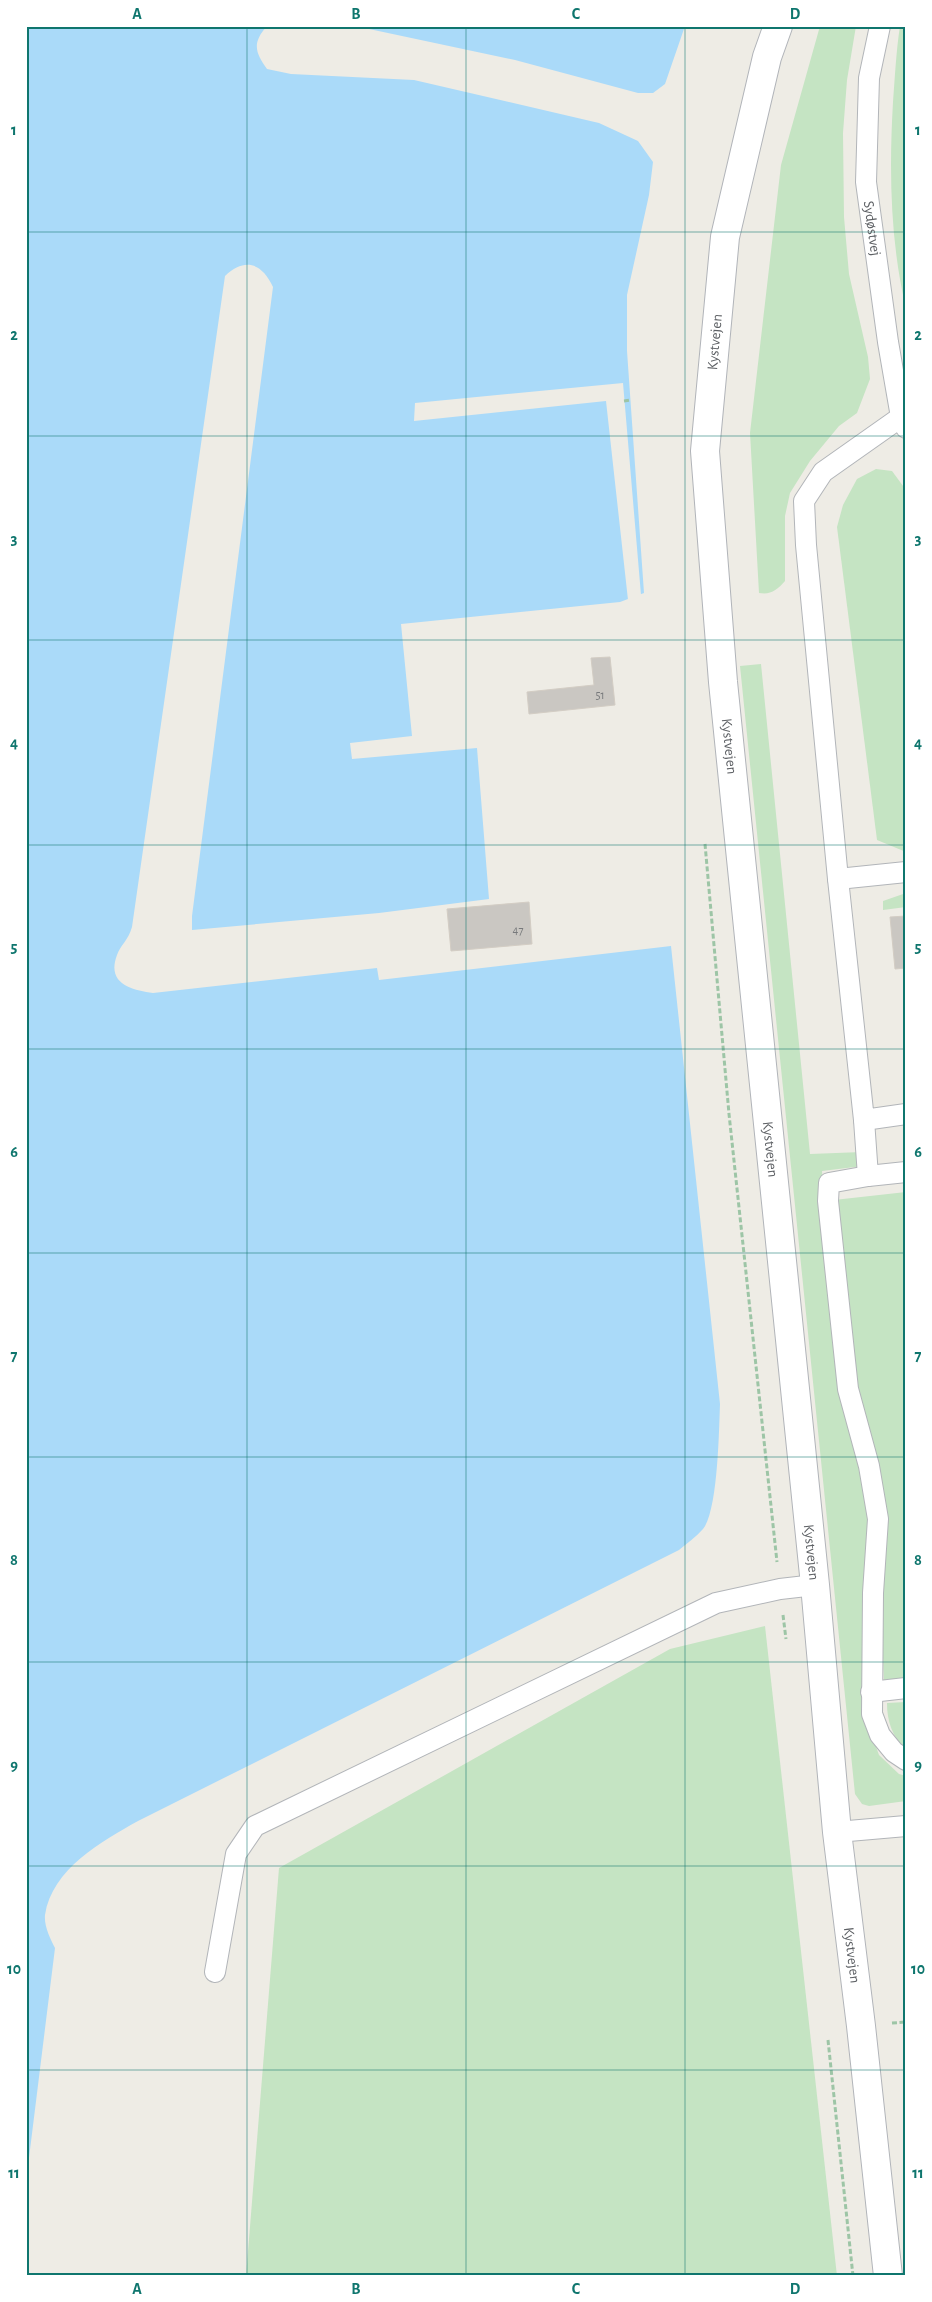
<svg xmlns="http://www.w3.org/2000/svg" width="932" height="2302" font-family="'Alegreya Sans',sans-serif">
  <rect width="100%" height="100%" fill="#eeece5"/>
  <g fill="#c5e4c3">
    <path d="M 820,26 L 856,26 L 847,80 L 843,133 L 844,217 L 849,274 L 868,357 L 870,379 L 857,413 L 839,426 L 810,461 L 790,493 L 785,516 L 785,581 C 777,590 771,595 759,593 L 750,433 L 759,355 L 781,165 Z"/>
    <path d="M 900,26 L 906,26 L 906,308 C 890,242 889,170 893,102 C 895,77 896,52 900,26 Z"/>
    <path d="M 876,469 L 892,471 L 906,490 L 906,852 L 877,840 L 837,527 L 843,505 L 857,479 Z"/>
    <path d="M 761,664 L 810,1154 L 862,1152 L 863,1166 L 822,1171 L 832,1309 L 874,1515 L 867,1598 L 862,1628 L 870,1730 L 879,1755 L 899,1774 L 906,1776 L 906,1801 L 869,1806 L 862,1804 L 855,1794 L 740,666 Z"/>
    <path d="M 906,893 L 906,907 L 883,910 L 883,901 Z"/>
    <path d="M 906,1192 L 906,1680 L 884,1681 L 881,1610 L 888,1517 L 876,1460 L 855,1384 L 834,1200 Z"/>
    <path d="M 765,1626 L 837,2276 L 246,2276 L 279,1868 L 670,1649 Z"/>
    <path d="M 906,1702 L 906,1749 C 892,1737 887,1721 887,1703 Z"/>
  </g>
  <g fill="#aadaf9">
    <path d="M 26,26 L 267,26 C 252,43 255,52 267,69 L 291,74 L 414,80 L 599,123 L 638,141 L 653,162 L 649,195 L 627,295 L 627,351 L 644,593 L 620,602 L 401,624 L 412,736 L 350,743 L 352,759 L 477,748 L 489,899 L 379,913 L 192,930 L 192,916 L 273,287 C 262,263 245,257 225,276 L 132,927 C 128,941 121,944 117,955 C 106,984 132,990 153,993 L 377,968 L 379,980 L 671,946 L 720,1404 C 719,1429 718,1511 703,1529 C 696,1537 687,1543 679,1550 L 138,1821 C 102,1841 52,1869 45,1915 C 44,1926 50,1938 55,1948 L 26,2182 Z"/>
    <path d="M 355,26 L 685,26 L 665,84 L 653,93 L 638,93 L 515,60 Z"/>
  </g>
  <path fill="#eeece5" d="M 623,383 L 641,595 L 628,600 L 606,401 L 414,421 L 415,403 Z"/>
  <g fill="#cac7c2" stroke="#d3cdc4">
    <path d="M 610,657 L 615,705 L 529,714 L 527,692 L 594,685 L 591,658 Z"/>
    <path d="M 529,902 L 532,944 L 451,951 L 447,909 Z"/>
    <path d="M 906,916 L 906,968 L 895,969 L 890,917 Z"/>
  </g>
  <g fill="none" stroke-linecap="round" stroke-linejoin="round">
    <defs>
      <g id="lane">
        <path id="s1" d="M 880,26 L 869,78 L 866,182 L 888,342 L 901,417 L 906,428"/>
        <path d="M 901,417 L 823,472 L 804,501 L 806,545 L 838,879 L 864,1120 L 906,1114"/>
        <path d="M 838,879 L 906,872"/>
        <path d="M 864,1120 L 868,1176 L 906,1172"/>
        <path d="M 868,1176 L 829,1183 L 828,1201 L 848,1389 L 869,1466 L 878,1519 L 873,1593 L 872,1714 L 880,1735 L 894,1752 L 906,1760"/>
        <path d="M 871,1692 L 906,1688"/>
        <path d="M 837,1832 L 906,1826"/>
        <path d="M 215,1972 L 236,1854 L 255,1826 L 716,1603 L 780,1589 L 815,1585"/>
      </g>
      <g id="secondary">
        <path id="s2" d="M 778,26 L 767,57 L 725,237 L 705,451 L 723,682 L 815,1585 L 837,1832 L 861,2026 L 888,2276"/>
      </g>
    </defs>
    <use href="#lane" stroke="#b2b5b9" stroke-width="22"/>
    <use href="#secondary" stroke="#b1b4b9" stroke-width="30"/>
    <g stroke="#9dc5a6" stroke-width="3" stroke-dasharray="5 2.5" stroke-linecap="butt">
      <path d="M 624,401 L 631,400"/>
      <path d="M 705,844 L 729,1114 L 777,1562"/>
      <path d="M 783,1615 L 786,1639"/>
      <path d="M 892,2023 L 906,2022"/>
      <path d="M 828,2040 L 853,2276"/>
    </g>
    <use href="#lane" stroke="#fff" stroke-width="20"/>
    <use href="#secondary" stroke="#fff" stroke-width="28"/>
  </g>
  <path fill="none" stroke="#0f766e" stroke-width="1" stroke-opacity="0.55" d="M 247,26 L 247,2276M 466,26 L 466,2276M 685,26 L 685,2276M 26,232 L 906,232M 26,436 L 906,436M 26,640 L 906,640M 26,845 L 906,845M 26,1049 L 906,1049M 26,1253 L 906,1253M 26,1457 L 906,1457M 26,1662 L 906,1662M 26,1866 L 906,1866M 26,2070 L 906,2070"/>
  <g text-anchor="middle" dominant-baseline="central" stroke-width="4" stroke-linejoin="round" paint-order="stroke">
    <g font-size="12" fill="#787a7c">
      <text x="600" y="695">51</text>
      <text x="518" y="930">47</text>
    </g>
    <g font-size="15" fill="#5d6064" stroke="#fff">
      <text stroke="none"><textPath href="#s1" startOffset="204">Sydøstvej</textPath></text>
      <text transform="translate(715 342) rotate(-85)">Kystvejen</text>
      <text stroke="none"><textPath href="#s2" startOffset="729">Kystvejen</textPath></text>
      <text stroke="none"><textPath href="#s2" startOffset="1134">Kystvejen</textPath></text>
      <text stroke="none"><textPath href="#s2" startOffset="1539">Kystvejen</textPath></text>
      <text stroke="none"><textPath href="#s2" startOffset="1944">Kystvejen</textPath></text>
    </g>
  </g>
  <rect width="932" height="2302" fill="none" stroke="#ffffff" stroke-width="55"/>
  <rect x="28" y="28" width="876" height="2246" fill="none" stroke="#0f766e" stroke-width="2"/>
  <g font-size="16" text-anchor="middle" font-weight="bold" fill="#0f766e">
    <text x="137" y="19">A</text>
    <text x="356" y="19">B</text>
    <text x="576" y="19">C</text>
    <text x="795" y="19">D</text>
    <text x="14" y="135">1</text>
    <text x="918" y="135">1</text>
    <text x="14" y="340">2</text>
    <text x="918" y="340">2</text>
    <text x="14" y="544">3</text>
    <text x="918" y="544">3</text>
    <text x="14" y="748">4</text>
    <text x="918" y="748">4</text>
    <text x="14" y="952">5</text>
    <text x="918" y="952">5</text>
    <text x="14" y="1157">6</text>
    <text x="918" y="1157">6</text>
    <text x="14" y="1361">7</text>
    <text x="918" y="1361">7</text>
    <text x="14" y="1565">8</text>
    <text x="918" y="1565">8</text>
    <text x="14" y="1770">9</text>
    <text x="918" y="1770">9</text>
    <text x="14" y="1974">10</text>
    <text x="918" y="1974">10</text>
    <text x="14" y="2178">11</text>
    <text x="918" y="2178">11</text>
    <text x="137" y="2294">A</text>
    <text x="356" y="2294">B</text>
    <text x="576" y="2294">C</text>
    <text x="795" y="2294">D</text>
  </g>
</svg>
